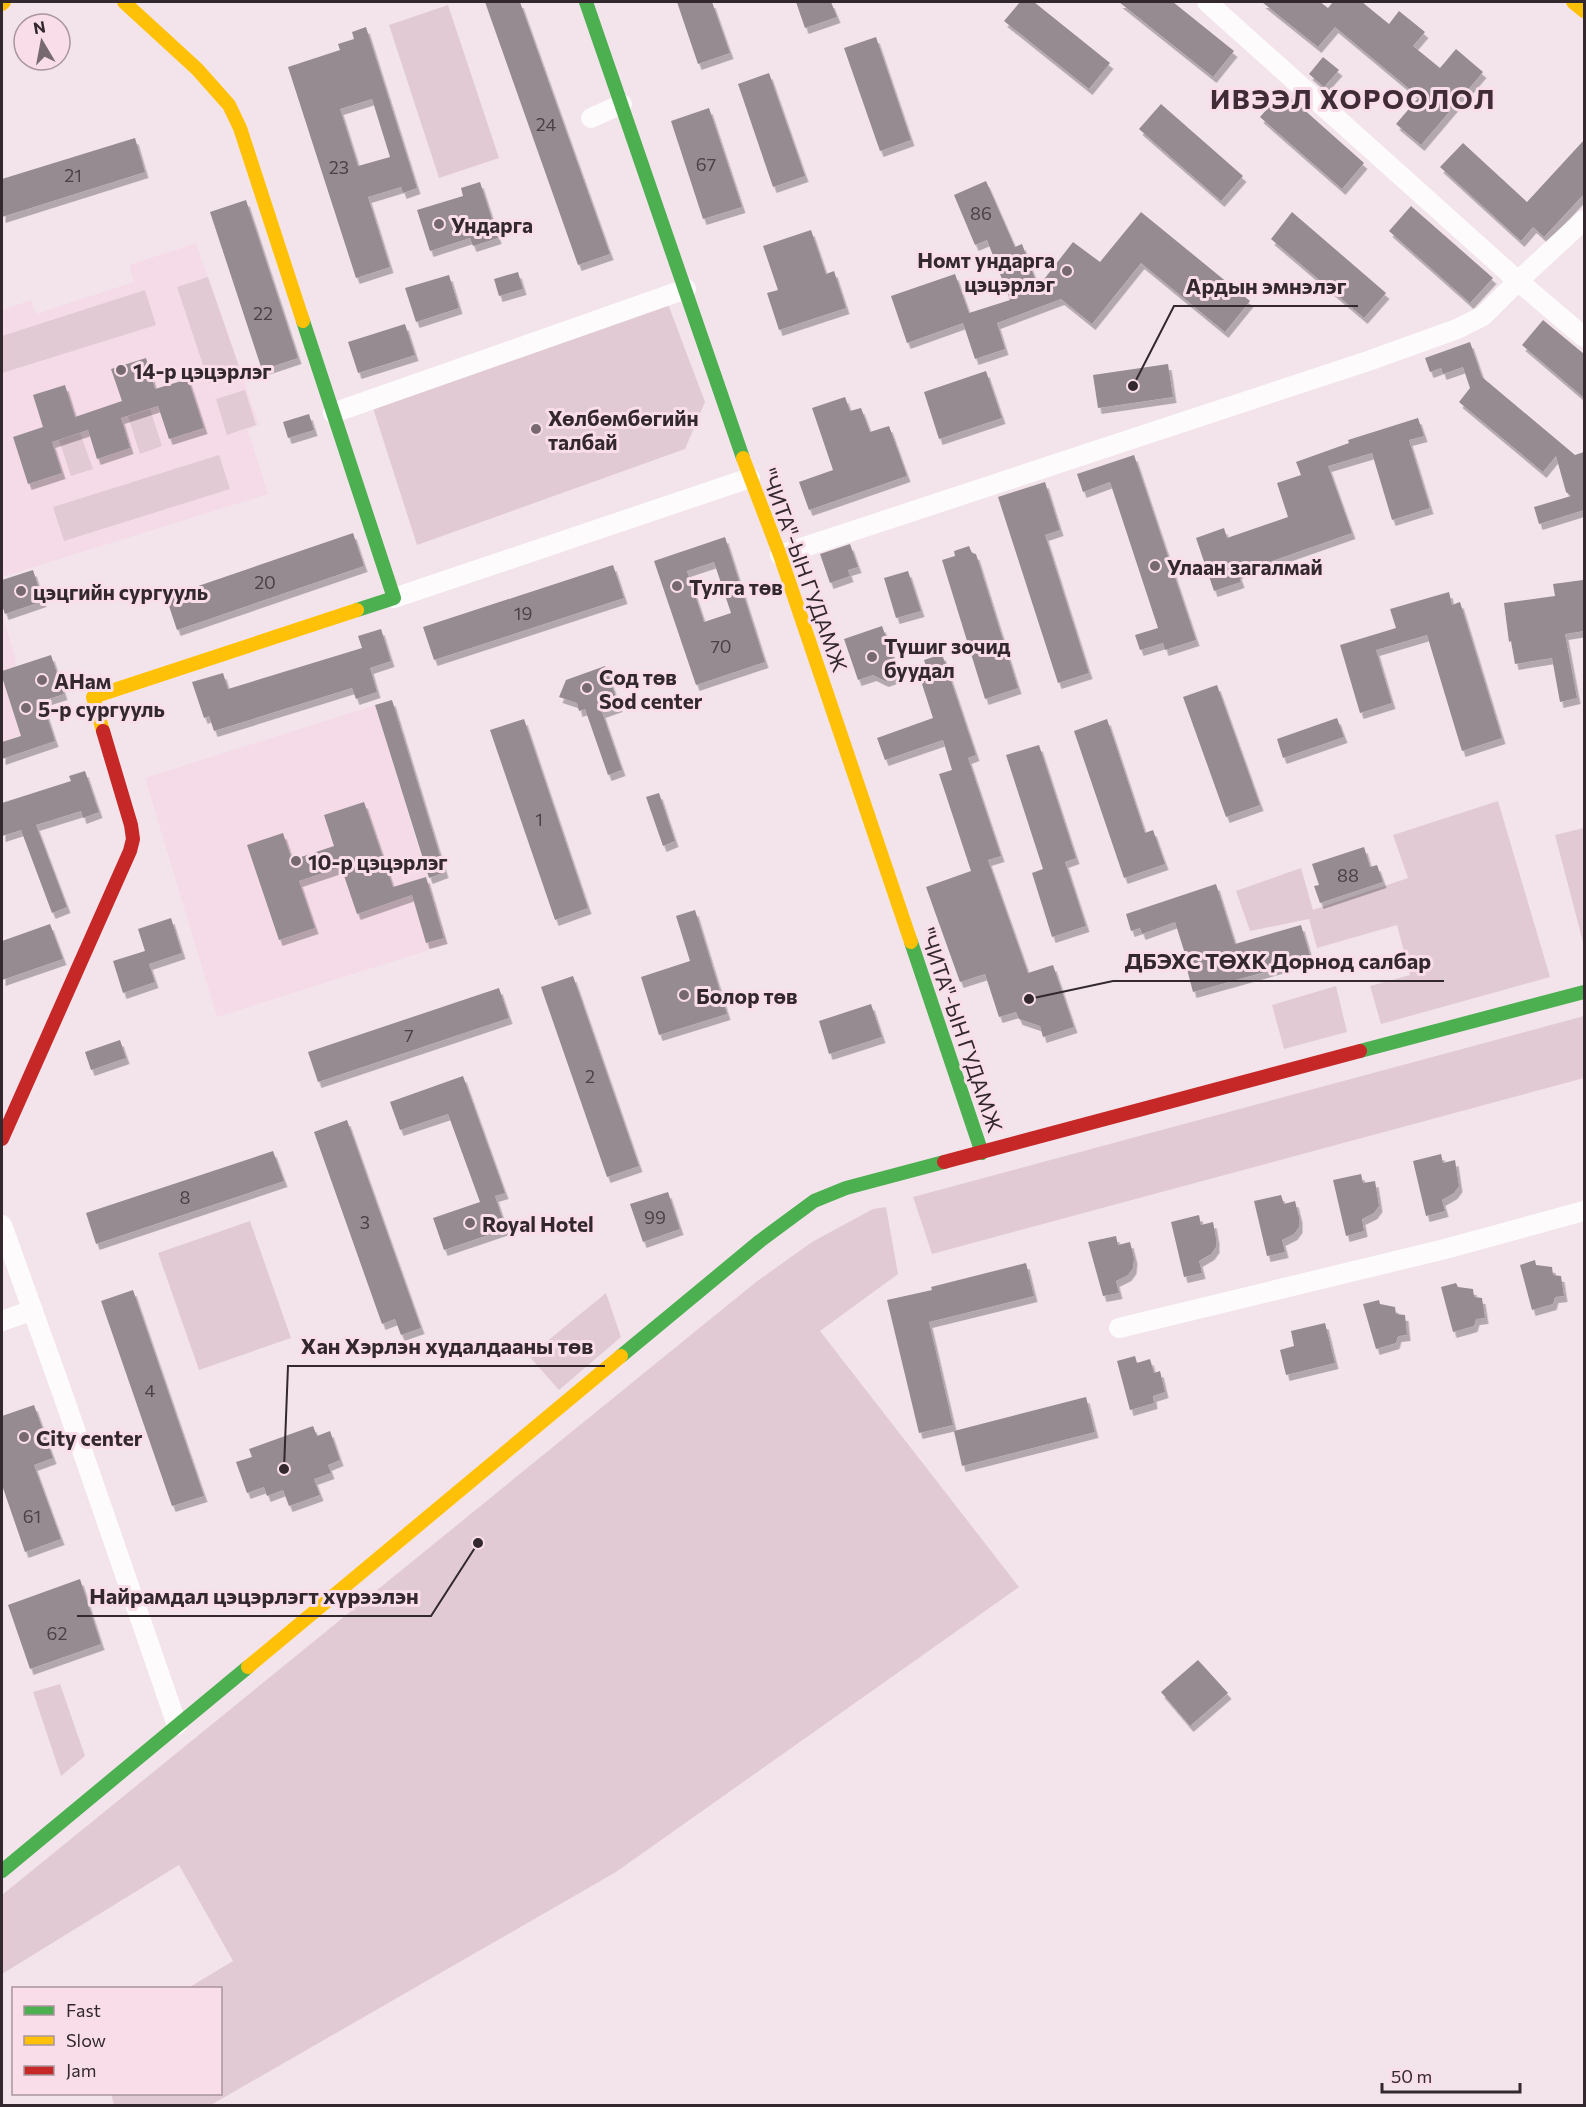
<svg xmlns="http://www.w3.org/2000/svg" width="1586" height="2107" font-family="Commissioner,sans-serif">
  <defs>
    <filter id="shadow"><feDropShadow dx="3.5" dy="6" stdDeviation="0" flood-color="#0004"/></filter>
  </defs>
  <rect width="100%" height="100%" fill="#f3e4eb"/>
  <g fill="#f5dbe7">
    <path d="M 196,243 L 259,425 L 248,430 L 268,494 L 2,577 L 2,310 L 31,300 L 36,314 L 134,282 L 129,265 Z"/>
    <path d="M 2,613 L 15,656 L 16,667 L 2,671 Z"/>
    <path d="M 2,677 L 13,710 L 29,705 L 50,726 L 2,742 Z"/>
    <path d="M 375,705 L 448,944 L 217,1017 L 145,778 Z"/>
  </g>
  <g fill="#e1cad4">
    <path d="M 448,5 L 499,158 L 439,178 L 389,25 Z"/>
    <path d="M 208,277 L 241,372 L 209,383 L 177,287 Z"/>
    <path d="M 145,290 L 156,325 L 2,373 L 2,336 Z"/>
    <path d="M 668,304 L 705,402 L 685,449 L 417,545 L 373,408 Z"/>
    <path d="M 245,390 L 256,425 L 227,435 L 216,399 Z"/>
    <path d="M 150,409 L 162,446 L 140,454 L 128,416 Z"/>
    <path d="M 80,433 L 93,469 L 71,476 L 59,440 Z"/>
    <path d="M 219,455 L 230,489 L 64,541 L 53,507 Z"/>
    <path d="M 1498,801 L 1550,977 L 1381,1024 L 1370,986 L 1410,975 L 1397,925 L 1317,948 L 1309,919 L 1250,931 L 1236,891 L 1301,868 L 1313,910 L 1408,878 L 1393,835 Z"/>
    <path d="M 1584,828 L 1584,946 L 1555,835 Z"/>
    <path d="M 1336,986 L 1347,1032 L 1284,1049 L 1272,1005 Z"/>
    <path d="M 1584,1016 L 1584,1078 L 932,1254 L 913,1197 Z"/>
    <path d="M 886,1207 L 898,1274 L 820,1331 L 1019,1587 L 616,1872 L 211,2105 L 114,2105 L 111,2094 L 220,2094 L 220,1988 L 188,1988 L 233,1961 L 179,1865 L 2,1974 L 2,1895 L 756,1282 L 812,1242 L 873,1209 Z"/>
    <path d="M 250,1221 L 291,1338 L 199,1370 L 158,1253 Z"/>
    <path d="M 606,1293 L 621,1337 L 559,1390 L 529,1356 Z"/>
    <path d="M 60,1684 L 85,1756 L 61,1776 L 33,1692 Z"/>
  </g>
  <g fill="#968b90" fill-rule="evenodd" filter="url(#shadow)">
    <path d="M 485,2 L 520,2 L 610,254 L 578,265 Z"/>
    <path d="M 677,2 L 712,2 L 730,53 L 698,64 Z"/>
    <path d="M 796,2 L 831,2 L 837,17 L 805,28 Z"/>
    <path d="M 1020,2 L 1034,2 L 1110,63 L 1089,89 L 1004,21 Z"/>
    <path d="M 1119,2 L 1173,2 L 1234,51 L 1213,77 Z"/>
    <path d="M 1262,2 L 1320,2 L 1328,8 L 1333,2 L 1362,2 L 1389,24 L 1399,11 L 1425,32 L 1413,46 L 1440,68 L 1456,49 L 1483,72 L 1421,145 L 1396,124 L 1419,97 L 1335,27 L 1318,47 Z"/>
    <path d="M 366,27 L 417,188 L 403,193 L 401,187 L 368,197 L 390,267 L 356,278 L 288,67 L 340,50 L 338,44 L 354,39 L 352,32 ZM 372,99 L 390,157 L 358,166 L 340,109 Z"/>
    <path d="M 876,37 L 911,140 L 880,151 L 844,48 Z"/>
    <path d="M 1323,57 L 1339,70 L 1324,87 L 1309,74 Z"/>
    <path d="M 769,73 L 805,176 L 773,187 L 738,84 Z"/>
    <path d="M 1283,91 L 1364,163 L 1342,189 L 1260,117 Z"/>
    <path d="M 1161,104 L 1243,176 L 1221,201 L 1139,129 Z"/>
    <path d="M 709,108 L 742,207 L 703,219 L 671,121 Z"/>
    <path d="M 135,138 L 145,172 L 2,217 L 2,179 Z"/>
    <path d="M 1584,140 L 1584,194 L 1544,237 L 1533,227 L 1521,241 L 1440,167 L 1463,143 L 1527,202 Z"/>
    <path d="M 986,181 L 1015,247 L 1022,244 L 1038,287 L 1073,242 L 1100,262 L 1141,212 L 1250,301 L 1225,332 L 1141,263 L 1092,324 L 1061,299 L 997,323 L 1005,349 L 975,359 L 963,323 L 907,343 L 891,296 L 955,274 L 969,313 L 1010,300 L 987,240 L 975,245 L 954,195 Z"/>
    <path d="M 480,182 L 498,238 L 473,246 L 470,238 L 430,251 L 417,210 L 463,196 L 461,188 Z"/>
    <path d="M 246,200 L 298,358 L 262,370 L 210,212 Z"/>
    <path d="M 1411,206 L 1493,278 L 1470,303 L 1389,231 Z"/>
    <path d="M 1292,212 L 1386,293 L 1364,318 L 1271,239 Z"/>
    <path d="M 811,230 L 826,274 L 834,271 L 846,308 L 779,330 L 767,293 L 778,290 L 763,246 Z"/>
    <path d="M 518,272 L 523,289 L 499,296 L 494,279 Z"/>
    <path d="M 449,275 L 459,308 L 416,322 L 405,288 Z"/>
    <path d="M 1543,320 L 1584,354 L 1584,398 L 1522,345 Z"/>
    <path d="M 405,324 L 415,355 L 358,373 L 348,342 Z"/>
    <path d="M 1470,342 L 1482,377 L 1575,455 L 1584,452 L 1584,510 L 1539,524 L 1534,507 L 1571,496 L 1566,492 L 1556,456 L 1543,472 L 1459,402 L 1470,388 L 1463,367 L 1443,374 L 1441,368 L 1430,372 L 1425,358 Z"/>
    <path d="M 146,358 L 155,389 L 188,379 L 204,428 L 169,439 L 158,406 L 121,418 L 130,448 L 97,459 L 88,430 L 52,442 L 62,473 L 28,484 L 13,437 L 43,427 L 33,395 L 65,385 L 75,417 L 122,401 L 111,369 Z"/>
    <path d="M 1168,364 L 1173,397 L 1098,408 L 1093,375 Z"/>
    <path d="M 986,371 L 1002,418 L 939,439 L 924,392 Z"/>
    <path d="M 845,397 L 850,411 L 861,408 L 870,432 L 889,426 L 907,476 L 809,510 L 799,482 L 833,470 L 812,408 Z"/>
    <path d="M 309,414 L 314,430 L 288,438 L 283,422 Z"/>
    <path d="M 1418,418 L 1424,436 L 1409,440 L 1430,508 L 1392,520 L 1372,453 L 1328,466 L 1352,533 L 1238,573 L 1241,582 L 1214,591 L 1196,538 L 1224,528 L 1227,538 L 1288,517 L 1277,483 L 1301,475 L 1296,462 L 1349,443 L 1348,440 Z"/>
    <path d="M 1134,455 L 1196,640 L 1165,650 L 1163,643 L 1140,650 L 1135,635 L 1158,628 L 1110,482 L 1083,492 L 1077,474 Z"/>
    <path d="M 1045,482 L 1060,530 L 1045,535 L 1089,673 L 1058,683 L 998,497 Z"/>
    <path d="M 353,533 L 364,566 L 177,630 L 166,597 Z"/>
    <path d="M 725,537 L 765,662 L 696,685 L 654,561 ZM 714,562 L 731,613 L 704,622 L 687,571 Z"/>
    <path d="M 850,544 L 858,567 L 848,570 L 850,576 L 830,583 L 820,554 Z"/>
    <path d="M 969,546 L 972,553 L 976,554 L 1018,688 L 985,699 L 942,560 L 955,556 L 954,551 Z"/>
    <path d="M 613,565 L 624,598 L 434,660 L 423,627 Z"/>
    <path d="M 33,570 L 43,601 L 5,614 L 2,605 L 2,580 Z"/>
    <path d="M 908,571 L 921,611 L 896,618 L 884,578 Z"/>
    <path d="M 1583,580 L 1584,631 L 1565,634 L 1577,698 L 1560,702 L 1552,658 L 1515,664 L 1511,641 L 1509,642 L 1504,603 L 1555,596 L 1553,584 Z"/>
    <path d="M 1449,592 L 1452,605 L 1460,602 L 1502,738 L 1462,751 L 1427,635 L 1376,650 L 1392,703 L 1360,713 L 1340,645 L 1396,628 L 1390,609 Z"/>
    <path d="M 882,626 L 900,676 L 885,681 L 873,675 L 858,680 L 844,639 Z"/>
    <path d="M 381,629 L 391,661 L 370,668 L 377,692 L 356,699 L 352,688 L 214,731 L 209,716 L 204,718 L 192,682 L 223,673 L 228,689 L 362,648 L 358,636 Z"/>
    <path d="M 942,654 L 976,755 L 968,758 L 1001,856 L 988,860 L 1028,973 L 1053,965 L 1074,1027 L 1043,1037 L 1040,1026 L 1019,1019 L 1016,1012 L 999,1017 L 985,974 L 960,982 L 926,887 L 971,871 L 939,774 L 952,770 L 943,740 L 885,760 L 877,738 L 933,718 L 920,678 L 929,676 L 924,660 Z"/>
    <path d="M 51,655 L 64,694 L 42,701 L 55,741 L 2,759 L 2,742 L 21,736 L 2,677 L 2,671 Z"/>
    <path d="M 605,666 L 619,706 L 602,712 L 622,770 L 608,775 L 585,709 L 579,711 L 577,703 L 559,697 L 566,680 Z"/>
    <path d="M 1217,685 L 1260,805 L 1226,817 L 1183,697 Z"/>
    <path d="M 392,700 L 445,872 L 429,878 L 375,705 Z"/>
    <path d="M 1337,718 L 1344,737 L 1283,758 L 1277,739 Z"/>
    <path d="M 524,719 L 588,908 L 555,920 L 490,730 Z"/>
    <path d="M 1107,719 L 1145,833 L 1153,830 L 1165,864 L 1124,878 L 1074,731 Z"/>
    <path d="M 1039,745 L 1076,858 L 1065,862 L 1086,926 L 1052,937 L 1032,873 L 1043,869 L 1006,755 Z"/>
    <path d="M 85,771 L 99,812 L 83,818 L 81,811 L 36,825 L 67,907 L 52,913 L 21,830 L 2,836 L 2,803 L 71,781 L 69,776 Z"/>
    <path d="M 659,793 L 675,841 L 663,846 L 646,797 Z"/>
    <path d="M 364,802 L 393,887 L 426,877 L 444,938 L 426,943 L 412,895 L 357,914 L 341,867 L 299,881 L 315,928 L 279,940 L 247,845 L 283,833 L 292,860 L 334,846 L 324,815 Z"/>
    <path d="M 1364,847 L 1370,867 L 1377,865 L 1383,882 L 1320,903 L 1314,886 L 1319,885 L 1312,864 Z"/>
    <path d="M 1216,884 L 1235,944 L 1301,925 L 1311,959 L 1193,992 L 1184,958 L 1186,957 L 1175,922 L 1142,934 L 1140,928 L 1131,931 L 1126,914 Z"/>
    <path d="M 695,910 L 727,1014 L 659,1035 L 641,977 L 690,961 L 676,916 Z"/>
    <path d="M 171,918 L 182,953 L 149,964 L 155,982 L 123,993 L 113,961 L 145,951 L 138,929 Z"/>
    <path d="M 50,924 L 63,959 L 2,980 L 2,941 Z"/>
    <path d="M 573,976 L 639,1166 L 607,1177 L 541,987 Z"/>
    <path d="M 499,988 L 509,1018 L 318,1082 L 308,1052 Z"/>
    <path d="M 871,1004 L 882,1037 L 829,1054 L 819,1021 Z"/>
    <path d="M 120,1040 L 126,1058 L 91,1070 L 85,1052 Z"/>
    <path d="M 463,1076 L 505,1193 L 495,1196 L 506,1229 L 444,1250 L 433,1218 L 480,1202 L 448,1114 L 400,1130 L 390,1102 Z"/>
    <path d="M 347,1120 L 421,1328 L 401,1335 L 395,1319 L 382,1324 L 314,1132 Z"/>
    <path d="M 273,1151 L 284,1181 L 96,1244 L 86,1213 Z"/>
    <path d="M 1441,1154 L 1443,1163 L 1455,1160 L 1459,1186 L 1454,1193 L 1442,1200 L 1445,1211 L 1426,1216 L 1413,1161 Z"/>
    <path d="M 1361,1174 L 1363,1183 L 1375,1181 L 1379,1206 L 1374,1213 L 1362,1219 L 1364,1231 L 1346,1236 L 1333,1180 Z"/>
    <path d="M 668,1192 L 680,1229 L 643,1242 L 630,1204 Z"/>
    <path d="M 1281,1195 L 1284,1204 L 1295,1201 L 1299,1217 L 1299,1227 L 1294,1234 L 1282,1240 L 1285,1252 L 1267,1256 L 1254,1201 Z"/>
    <path d="M 1199,1215 L 1201,1225 L 1213,1222 L 1216,1238 L 1216,1247 L 1211,1254 L 1199,1261 L 1202,1273 L 1184,1277 L 1171,1222 Z"/>
    <path d="M 1116,1236 L 1118,1245 L 1130,1242 L 1134,1258 L 1133,1268 L 1128,1275 L 1116,1281 L 1119,1293 L 1103,1296 L 1088,1242 Z"/>
    <path d="M 1535,1260 L 1536,1265 L 1552,1267 L 1553,1275 L 1561,1276 L 1564,1296 L 1555,1297 L 1553,1304 L 1532,1310 L 1520,1265 Z"/>
    <path d="M 1026,1263 L 1034,1296 L 929,1322 L 953,1425 L 919,1433 L 887,1300 L 932,1290 L 931,1287 Z"/>
    <path d="M 1456,1283 L 1458,1287 L 1473,1289 L 1474,1297 L 1482,1298 L 1485,1318 L 1476,1319 L 1474,1326 L 1453,1332 L 1441,1287 Z"/>
    <path d="M 133,1290 L 204,1496 L 172,1506 L 101,1301 Z"/>
    <path d="M 1379,1300 L 1380,1304 L 1395,1307 L 1396,1314 L 1405,1315 L 1407,1335 L 1398,1336 L 1396,1343 L 1376,1349 L 1363,1304 Z"/>
    <path d="M 1325,1323 L 1335,1363 L 1286,1375 L 1280,1350 L 1294,1346 L 1291,1331 Z"/>
    <path d="M 1135,1356 L 1137,1363 L 1150,1359 L 1154,1373 L 1160,1371 L 1165,1392 L 1153,1396 L 1154,1403 L 1130,1410 L 1117,1361 Z"/>
    <path d="M 1086,1397 L 1095,1432 L 962,1466 L 954,1431 Z"/>
    <path d="M 34,1405 L 53,1458 L 34,1465 L 61,1539 L 25,1552 L 2,1485 L 2,1416 Z"/>
    <path d="M 313,1426 L 317,1436 L 330,1431 L 340,1460 L 328,1465 L 331,1473 L 314,1479 L 320,1495 L 289,1506 L 283,1490 L 267,1496 L 264,1487 L 247,1493 L 236,1462 L 252,1457 L 249,1449 Z"/>
    <path d="M 80,1579 L 101,1644 L 30,1669 L 8,1605 Z"/>
    <path d="M 1198,1660 L 1228,1693 L 1190,1726 L 1161,1692 Z"/>
  </g>
  <g fill="none" stroke-linecap="round" stroke-linejoin="round">
    <g stroke="#fdfbfc" stroke-width="20">
      <path d="M 1207,2 L 1518,281 L 1584,337"/>
      <path d="M 591,118 L 622,104"/>
      <path d="M 333,413 L 686,289"/>
      <path d="M 780,555 L 1368,361 L 1457,329 L 1483,316 L 1518,281 L 1584,220"/>
      <path d="M 394,598 L 750,478"/>
      <path d="M 2,1225 L 63,1395 L 177,1725"/>
      <path d="M 2,1321 L 33,1310"/>
      <path d="M 1119,1328 L 1445,1249 L 1584,1211"/>
    </g>
    <g stroke="#4caf50" stroke-width="14">
      <path d="M 586,2 L 743,458"/>
      <path d="M 303,321 L 394,598 L 357,610"/>
      <path d="M 911,942 L 982,1153"/>
      <path d="M 1360,1051 L 1584,992"/>
      <path d="M 621,1356 L 760,1241 L 814,1201 L 846,1188 L 944,1162"/>
      <path d="M 2,1871 L 248,1667"/>
    </g>
    <g stroke="#ffc107" stroke-width="14">
      <path d="M 124,2 L 197,69 L 229,105 L 240,128 L 303,321"/>
      <path d="M 1573,2 L 1584,11"/>
      <path d="M 2,4 L 4,2"/>
      <path d="M 743,458 L 780,555 L 911,942"/>
      <path d="M 103,731 L 93,697 L 357,610"/>
      <path d="M 248,1667 L 621,1356"/>
    </g>
    <g stroke="#c62828" stroke-width="14">
      <path d="M 2,1139 L 130,851 L 133,839 L 131,825 L 103,731"/>
      <path d="M 944,1162 L 1360,1051"/>
    </g>
  </g>
  <g fill="#766a70" stroke="#f9deea" stroke-width="2">
    <circle cx="439" cy="224" r="6"/>
    <circle cx="1067" cy="271" r="6"/>
    <circle cx="121" cy="370" r="6"/>
    <circle cx="536" cy="429" r="6"/>
    <circle cx="1155" cy="566" r="6"/>
    <circle cx="677" cy="586" r="6"/>
    <circle cx="21" cy="591" r="6"/>
    <circle cx="872" cy="657" r="6"/>
    <circle cx="42" cy="680" r="6"/>
    <circle cx="587" cy="688" r="6"/>
    <circle cx="26" cy="708" r="6"/>
    <circle cx="296" cy="861" r="6"/>
    <circle cx="684" cy="995" r="6"/>
    <circle cx="470" cy="1223" r="6"/>
    <circle cx="24" cy="1437" r="6"/>
  </g>
  <g text-anchor="middle" dominant-baseline="central" stroke-width="6" stroke-linejoin="round" paint-order="stroke">
    <g font-size="18" fill="#4b4146">
      <text x="546" y="124">24</text>
      <text x="706" y="164">67</text>
      <text x="339" y="167">23</text>
      <text x="73" y="175">21</text>
      <text x="981" y="213">86</text>
      <text x="263" y="313">22</text>
      <text x="265" y="582">20</text>
      <text x="523" y="613">19</text>
      <text x="721" y="646">70</text>
      <text x="539" y="819">1</text>
      <text x="1348" y="875">88</text>
      <text x="409" y="1035">7</text>
      <text x="590" y="1076">2</text>
      <text x="185" y="1197">8</text>
      <text x="655" y="1217">99</text>
      <text x="365" y="1222">3</text>
      <text x="150" y="1390">4</text>
      <text x="32" y="1516">61</text>
      <text x="57" y="1633">62</text>
    </g>
    <g font-size="21" font-weight="bold" fill="#32282d" stroke="#f9deea" text-anchor="start">
      <text x="451" y="224">Ундарга</text>
      <text x="1055" y="259" text-anchor="end">Номт ундарга<tspan x="1055" dy="24">цэцэрлэг</tspan></text>
      <text x="133" y="370">14-р цэцэрлэг</text>
      <text x="548" y="417">Хөлбөмбөгийн<tspan x="548" dy="24">талбай</tspan></text>
      <text x="1167" y="566">Улаан загалмай</text>
      <text x="689" y="586">Тулга төв</text>
      <text x="33" y="591">цэцгийн сургууль</text>
      <text x="884" y="645">Түшиг зочид<tspan x="884" dy="24">буудал</tspan></text>
      <text x="599" y="676">Сод төв<tspan x="599" dy="24">Sod center</tspan></text>
      <text x="54" y="680">АНам</text>
      <text x="38" y="708">5-р сургууль</text>
      <text x="308" y="861">10-р цэцэрлэг</text>
      <text x="696" y="995">Болор төв</text>
      <text x="482" y="1223">Royal Hotel</text>
      <text x="36" y="1437">City center</text>
    </g>
    <g font-size="21" fill="#32282d" stroke="#f9deea">
      <text transform="translate(805 570) rotate(70)">"ЧИТА"-ЫН ГУДАМЖ</text>
      <text transform="translate(962 1030) rotate(71)">"ЧИТА"-ЫН ГУДАМЖ</text>
    </g>
    <g font-size="27" font-weight="bold" letter-spacing="1.5" fill="#402c36" stroke="#f9deea">
      <text x="1353" y="98">ИВЭЭЛ ХОРООЛОЛ</text>
    </g>
  </g>
  <path fill="none" stroke="#32282d" stroke-width="2" d="M1133 386L1174 306H1358M1029 999L1113 981H1444M284 1469L288 1366H605M478 1543L431 1616H77"/>
  <g fill="#32282d" stroke="#f9deea" stroke-width="2">
    <circle cx="1133" cy="386" r="6"/>
    <circle cx="1029" cy="999" r="6"/>
    <circle cx="284" cy="1469" r="6"/>
    <circle cx="478" cy="1543" r="6"/>
  </g>
  <g font-size="22" text-anchor="middle" font-weight="bold" fill="#32282d" stroke="#f9deea" stroke-width="6" stroke-linejoin="round" paint-order="stroke">
    <text x="1266" y="294">Ардын эмнэлэг</text>
    <text x="1278" y="969">ДБЭХС ТӨХК Дорнод салбар</text>
    <text x="447" y="1354">Хан Хэрлэн худалдааны төв</text>
    <text x="254" y="1604">Найрамдал цэцэрлэгт хүрээлэн</text>
  </g>
  <rect width="1586" height="2107" fill="none" stroke="#32282d" stroke-width="6"/>
  <rect x="12" y="1987" width="210" height="108" fill="#f9deea" stroke="#a9959e" stroke-width="1.5"/>
  <rect x="24" y="2006" width="30" height="9" fill="#4caf50" stroke="#a9959e" stroke-width="1.5"/>
  <text x="66" y="2017" font-size="18" fill="#32282d">Fast</text>
  <rect x="24" y="2036" width="30" height="9" fill="#ffc107" stroke="#a9959e" stroke-width="1.5"/>
  <text x="66" y="2047" font-size="18" fill="#32282d">Slow</text>
  <rect x="24" y="2066" width="30" height="9" fill="#c62828" stroke="#a9959e" stroke-width="1.5"/>
  <text x="66" y="2077" font-size="18" fill="#32282d">Jam</text>
  <g transform="translate(42 42) rotate(350)"><circle r="28" fill="#f9deea" stroke="#a9959e" stroke-width="1.5"/>
  <path d="M0-4.5L10 22L0 15L-10 22Z" fill="#766a70"/>
  <text y="-9" font-size="16" font-weight="bold" text-anchor="middle" fill="#32282d">N</text>
  </g>
  <path d="M1382 2083v9h138v-9" fill="none" stroke="#32282d" stroke-width="3"/>
  <text x="1391" y="2083" font-size="18" fill="#32282d" stroke="#f9deea" stroke-width="4.5" paint-order="stroke">50 m</text>
</svg>
